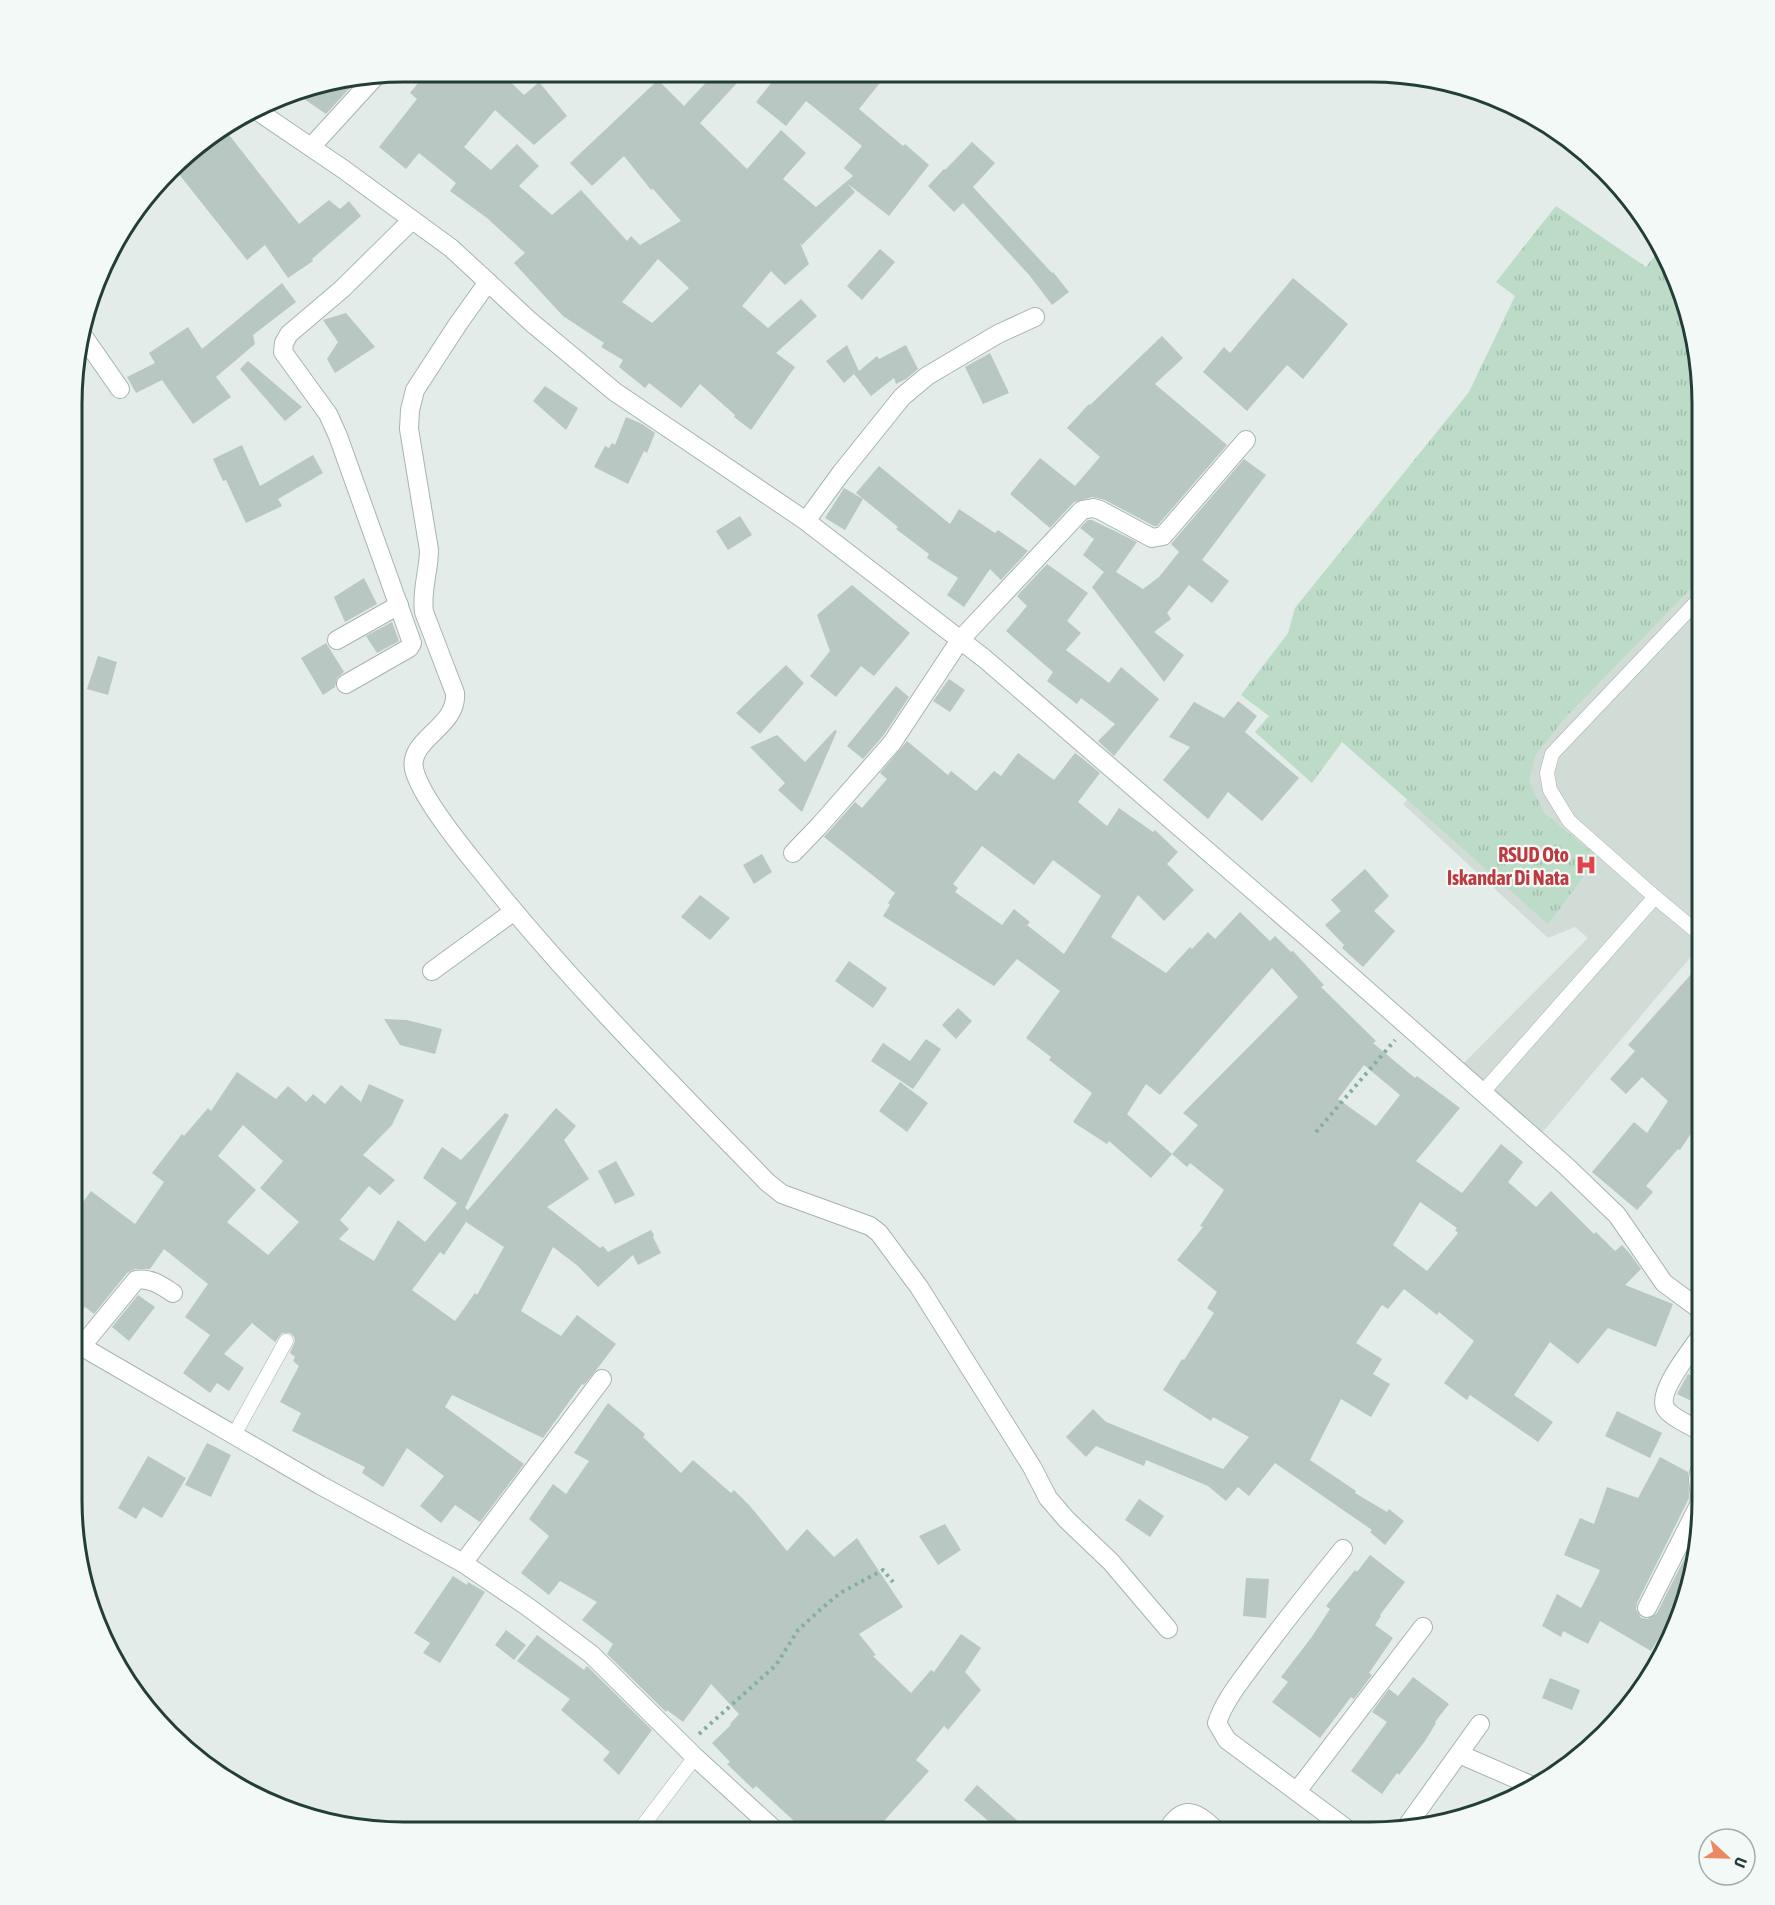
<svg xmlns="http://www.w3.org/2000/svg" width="1775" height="1905" font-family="'Asap Condensed',sans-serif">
  <defs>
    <pattern id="grass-tufts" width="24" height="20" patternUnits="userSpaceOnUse" patternTransform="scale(1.5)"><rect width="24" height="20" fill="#bcdcc7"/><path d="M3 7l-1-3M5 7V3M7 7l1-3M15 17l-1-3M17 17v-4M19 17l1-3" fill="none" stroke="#a1beac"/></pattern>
  </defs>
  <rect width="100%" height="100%" fill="#e3ece8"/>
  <path fill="#d1dcd7" d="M 1702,495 L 1702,959 L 1694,953 L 1542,1133 L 1463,1064 L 1588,938 L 1575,927 L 1548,938 L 1403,804 Z"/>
  <path fill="url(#grass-tufts)" d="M 1556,206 L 1646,267 L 1661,248 L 1685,298 L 1702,383 L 1702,420 L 1690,434 L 1702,446 L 1702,577 L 1564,719 L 1535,756 L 1529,781 L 1544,813 L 1598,857 L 1548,924 L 1342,742 L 1312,783 L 1255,732 L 1269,716 L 1241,695 L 1288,633 L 1295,608 L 1469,392 L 1515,296 L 1496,282 Z"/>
  <g fill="#b8c7c1" fill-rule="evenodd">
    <path d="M 427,72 L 500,72 L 524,95 L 539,82 L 567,116 L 534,145 L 495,110 L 464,147 L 491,170 L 517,144 L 539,166 L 519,186 L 552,215 L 581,190 L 627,241 L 631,236 L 640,245 L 681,221 L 653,189 L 651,190 L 624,156 L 592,186 L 570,163 L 658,80 L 684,106 L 715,73 L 726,73 L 737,83 L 700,123 L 747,169 L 781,130 L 806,153 L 783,179 L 816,207 L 853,176 L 844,168 L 862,146 L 806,101 L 786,126 L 756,102 L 779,73 L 888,73 L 859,109 L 903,146 L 905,144 L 929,165 L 889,216 L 848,184 L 855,192 L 802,245 L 800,243 L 809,264 L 785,285 L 771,271 L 742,306 L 768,328 L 801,299 L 817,316 L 776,353 L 795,367 L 751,430 L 734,417 L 735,415 L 700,384 L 681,408 L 649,383 L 645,388 L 619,367 L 623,360 L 601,347 L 604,343 L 563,316 L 514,263 L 525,253 L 487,218 L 450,191 L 456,183 L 419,153 L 406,169 L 379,147 L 417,99 L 410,93 ZM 658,259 L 689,288 L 652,323 L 622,302 Z"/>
    <path d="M 357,80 L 326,114 L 294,92 L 297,90 Z"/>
    <path d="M 226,131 L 299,224 L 329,200 L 340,209 L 349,201 L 361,216 L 312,259 L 313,261 L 288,278 L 265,245 L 247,260 L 174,168 L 186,154 Z"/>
    <path d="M 972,142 L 995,163 L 973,187 L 1052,273 L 1053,272 L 1069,292 L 1052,305 L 1030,276 L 963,203 L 954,212 L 928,186 L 944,169 L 945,170 Z"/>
    <path d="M 880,249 L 895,262 L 862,300 L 847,286 Z"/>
    <path d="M 1293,278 L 1348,324 L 1303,379 L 1287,365 L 1247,411 L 1203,372 L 1224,347 L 1230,353 Z"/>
    <path d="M 282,283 L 296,302 L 253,335 L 255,344 L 216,377 L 231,397 L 193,424 L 162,380 L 136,393 L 127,377 L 155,363 L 149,353 L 188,327 L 202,349 Z"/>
    <path d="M 346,313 L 375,347 L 335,373 L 327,359 L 338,342 L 323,320 Z"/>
    <path d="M 1162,336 L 1183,358 L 1155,384 L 1227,445 L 1157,526 L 1154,526 L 1105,500 L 1092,497 L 1074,502 L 1050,528 L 1010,494 L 1040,458 L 1075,486 L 1100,457 L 1067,428 L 1089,404 L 1090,405 Z"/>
    <path d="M 847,345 L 859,371 L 877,356 L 879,359 L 906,345 L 918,369 L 906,379 L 896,384 L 894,378 L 871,396 L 854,374 L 844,383 L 826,361 Z"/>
    <path d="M 990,353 L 1009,393 L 983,404 L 965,367 Z"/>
    <path d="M 248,361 L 302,407 L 285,421 L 240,369 Z"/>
    <path d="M 545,386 L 578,408 L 566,430 L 533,401 Z"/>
    <path d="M 626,417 L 642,424 L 655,433 L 647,453 L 644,451 L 628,484 L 594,467 L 605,446 L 609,448 L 612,443 L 615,445 Z"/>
    <path d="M 242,445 L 260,486 L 313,455 L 323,473 L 278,499 L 282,506 L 246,523 L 226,480 L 223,481 L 213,459 Z"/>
    <path d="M 1244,459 L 1266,475 L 1202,560 L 1229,581 L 1212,603 L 1189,585 L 1167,613 L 1171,619 L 1154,632 L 1184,655 L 1164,682 L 1092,587 L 1104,572 L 1083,555 L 1094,539 L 1080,528 L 1088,520 L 1092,520 L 1137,542 L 1116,572 L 1143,589 L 1159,577 L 1179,552 L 1171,544 Z"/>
    <path d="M 879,466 L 950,524 L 959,509 L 995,533 L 998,530 L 1028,551 L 1001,580 L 990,569 L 964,607 L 947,595 L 958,578 L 927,558 L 929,554 L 896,529 L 898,527 L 856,493 Z"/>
    <path d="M 844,488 L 863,499 L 845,530 L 825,518 Z"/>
    <path d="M 740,516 L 752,535 L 728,550 L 716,531 Z"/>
    <path d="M 1047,564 L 1088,593 L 1067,621 L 1081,633 L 1066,650 L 1109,683 L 1121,667 L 1159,699 L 1114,756 L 1098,741 L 1115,724 L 1081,698 L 1077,704 L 1047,681 L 1053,672 L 1006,631 L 1027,606 L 1017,596 Z"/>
    <path d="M 364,578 L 377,604 L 345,622 L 334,597 Z"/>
    <path d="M 852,585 L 910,633 L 874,676 L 861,666 L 836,697 L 810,676 L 830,651 L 817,615 Z"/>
    <path d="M 392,622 L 399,641 L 377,653 L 366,636 Z"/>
    <path d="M 326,643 L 344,672 L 337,678 L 335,687 L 323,695 L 301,658 Z"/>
    <path d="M 98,656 L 117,662 L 108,695 L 87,689 Z"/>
    <path d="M 786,665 L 804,683 L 760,734 L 736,713 Z"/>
    <path d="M 949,679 L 965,690 L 950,712 L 933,701 Z"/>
    <path d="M 896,686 L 909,697 L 883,736 L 863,759 L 847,746 Z"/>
    <path d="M 1238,701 L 1257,716 L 1245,732 L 1299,778 L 1262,821 L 1228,792 L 1208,819 L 1163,780 L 1190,747 L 1169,737 L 1194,702 L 1224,718 Z"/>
    <path d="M 835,730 L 837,731 L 802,812 L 778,790 L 785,783 L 750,747 L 777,735 L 805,762 Z"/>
    <path d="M 907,741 L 948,775 L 951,771 L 976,791 L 994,771 L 1001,776 L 1018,753 L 1054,780 L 1075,753 L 1082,758 L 1100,773 L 1078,802 L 1107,826 L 1119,808 L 1153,832 L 1155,830 L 1178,852 L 1167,864 L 1194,890 L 1164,921 L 1138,895 L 1111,937 L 1166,973 L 1190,947 L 1192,949 L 1208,932 L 1215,939 L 1240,912 L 1270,941 L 1275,936 L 1291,952 L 1293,951 L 1324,985 L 1321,987 L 1376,1041 L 1373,1043 L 1415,1078 L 1417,1076 L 1460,1108 L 1416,1161 L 1462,1193 L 1501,1144 L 1523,1162 L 1508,1182 L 1536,1207 L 1551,1191 L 1594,1234 L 1596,1232 L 1615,1251 L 1622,1245 L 1630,1254 L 1641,1269 L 1625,1285 L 1673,1304 L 1656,1347 L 1608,1328 L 1578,1364 L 1550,1342 L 1514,1395 L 1553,1422 L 1538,1442 L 1470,1395 L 1467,1400 L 1444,1383 L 1474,1341 L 1439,1312 L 1437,1315 L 1404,1289 L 1388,1309 L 1382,1305 L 1356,1343 L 1382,1359 L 1373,1374 L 1390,1384 L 1371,1417 L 1341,1399 L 1310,1460 L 1356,1491 L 1355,1493 L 1387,1512 L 1389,1509 L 1404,1521 L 1385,1545 L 1370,1532 L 1372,1530 L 1275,1463 L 1249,1496 L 1238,1487 L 1226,1501 L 1208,1486 L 1146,1460 L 1144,1466 L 1096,1446 L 1086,1457 L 1066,1437 L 1093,1409 L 1106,1422 L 1223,1469 L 1249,1437 L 1213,1417 L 1211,1421 L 1163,1390 L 1182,1359 L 1184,1360 L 1214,1313 L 1207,1308 L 1217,1292 L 1177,1260 L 1203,1227 L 1200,1226 L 1224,1190 L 1190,1163 L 1187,1167 L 1172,1154 L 1151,1178 L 1109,1141 L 1107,1144 L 1073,1122 L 1092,1093 L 1049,1060 L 1051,1057 L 1026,1038 L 1060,991 L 1017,959 L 994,986 L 883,916 L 890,905 L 888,903 L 895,893 L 824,837 L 855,802 L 862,808 L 887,779 L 880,773 ZM 982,846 L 1034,885 L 1053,860 L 1101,896 L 1064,954 L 1027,925 L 1030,922 L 1014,909 L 1002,925 L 955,892 L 958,888 L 953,884 ZM 1272,968 L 1298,997 L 1183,1113 L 1198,1125 L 1172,1154 L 1127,1114 L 1146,1084 L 1160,1095 ZM 1364,1065 L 1400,1095 L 1376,1126 L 1338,1099 ZM 1420,1202 L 1457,1228 L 1455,1230 L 1458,1233 L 1427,1271 L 1393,1245 Z"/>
    <path d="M 762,854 L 772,872 L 754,884 L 743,865 Z"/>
    <path d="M 1365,869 L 1389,896 L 1374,911 L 1395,931 L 1363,967 L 1342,948 L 1344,945 L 1325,925 L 1341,911 L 1331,900 Z"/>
    <path d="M 700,895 L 730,918 L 710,940 L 681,917 Z"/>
    <path d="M 849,961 L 887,988 L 873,1008 L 835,981 Z"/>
    <path d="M 1702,962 L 1702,1117 L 1680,1150 L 1678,1149 L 1646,1186 L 1653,1192 L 1637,1210 L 1592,1172 L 1634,1122 L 1647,1133 L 1668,1101 L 1642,1077 L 1626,1094 L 1610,1079 L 1635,1051 L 1628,1045 Z"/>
    <path d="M 958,1008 L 972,1021 L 956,1039 L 942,1025 Z"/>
    <path d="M 384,1019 L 407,1020 L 442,1029 L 435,1054 L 400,1045 Z"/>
    <path d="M 926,1039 L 941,1049 L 913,1089 L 871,1061 L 883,1043 L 910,1061 Z"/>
    <path d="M 237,1072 L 276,1099 L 288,1086 L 306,1102 L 313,1094 L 325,1104 L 341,1085 L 361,1102 L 369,1084 L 404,1100 L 392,1125 L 363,1155 L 395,1180 L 380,1195 L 369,1186 L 340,1220 L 349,1229 L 339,1239 L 374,1261 L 398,1220 L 425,1242 L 457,1203 L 423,1178 L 442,1147 L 461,1160 L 505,1113 L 509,1115 L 465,1208 L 468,1210 L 556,1108 L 576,1126 L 564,1140 L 589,1179 L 547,1207 L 600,1248 L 603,1246 L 608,1252 L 651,1230 L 654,1235 L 653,1237 L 661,1253 L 638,1265 L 633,1255 L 598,1287 L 578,1266 L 553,1247 L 521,1311 L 561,1336 L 577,1315 L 616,1344 L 597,1369 L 584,1385 L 582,1384 L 543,1438 L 452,1395 L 445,1407 L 524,1464 L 480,1522 L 455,1505 L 441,1523 L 420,1506 L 444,1476 L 407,1448 L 383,1487 L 362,1473 L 365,1467 L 292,1431 L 301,1413 L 280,1402 L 299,1366 L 293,1361 L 295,1357 L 290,1353 L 295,1341 L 294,1337 L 290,1333 L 282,1333 L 275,1342 L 252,1323 L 224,1354 L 244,1368 L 229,1391 L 217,1383 L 210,1393 L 183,1373 L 210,1335 L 185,1317 L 208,1284 L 164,1249 L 150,1269 L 135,1269 L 127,1273 L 94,1314 L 85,1307 L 74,1320 L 74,1214 L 91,1191 L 135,1224 L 164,1182 L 152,1173 L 182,1134 L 184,1136 L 208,1108 L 211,1111 ZM 243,1125 L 283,1161 L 260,1188 L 299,1222 L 268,1255 L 227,1222 L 256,1190 L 218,1156 ZM 466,1222 L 504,1247 L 477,1295 L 475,1293 L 455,1321 L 412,1290 L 440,1252 L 444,1255 Z"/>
    <path d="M 900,1082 L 928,1103 L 907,1132 L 879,1111 Z"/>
    <path d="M 616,1161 L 635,1195 L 615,1204 L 598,1171 Z"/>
    <path d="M 138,1295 L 155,1307 L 129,1341 L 112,1327 Z"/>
    <path d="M 1688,1374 L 1702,1381 L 1702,1406 L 1677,1394 Z"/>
    <path d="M 608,1403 L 645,1434 L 643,1437 L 681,1473 L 693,1460 L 731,1493 L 734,1490 L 750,1506 L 787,1551 L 807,1529 L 834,1557 L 857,1538 L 903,1607 L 859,1634 L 876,1655 L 873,1656 L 911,1693 L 931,1670 L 934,1672 L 961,1634 L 981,1648 L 965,1672 L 981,1690 L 948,1730 L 944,1726 L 916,1760 L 929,1771 L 874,1832 L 806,1832 L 756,1786 L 753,1789 L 727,1764 L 730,1762 L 712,1743 L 731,1725 L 730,1724 L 739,1714 L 711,1684 L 683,1722 L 667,1710 L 666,1712 L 607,1654 L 613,1644 L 582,1620 L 597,1602 L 560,1581 L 549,1595 L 521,1573 L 549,1536 L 529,1519 L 553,1484 L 566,1494 L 589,1461 L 574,1453 Z"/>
    <path d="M 1617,1411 L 1662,1433 L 1650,1458 L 1605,1436 Z"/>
    <path d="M 207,1443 L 231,1455 L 211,1497 L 185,1485 Z"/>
    <path d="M 148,1456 L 186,1478 L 162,1518 L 143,1507 L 136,1519 L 118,1508 Z"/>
    <path d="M 1660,1457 L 1688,1472 L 1689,1498 L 1637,1603 L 1636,1609 L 1641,1618 L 1648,1619 L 1657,1613 L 1702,1524 L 1692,1587 L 1686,1601 L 1682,1599 L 1651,1651 L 1600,1621 L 1588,1644 L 1563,1631 L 1561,1637 L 1542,1626 L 1557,1594 L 1581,1608 L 1598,1575 L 1600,1570 L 1564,1555 L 1580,1518 L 1594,1524 L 1607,1487 L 1638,1498 Z"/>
    <path d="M 1139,1499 L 1164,1516 L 1150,1537 L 1125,1520 Z"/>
    <path d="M 945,1524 L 961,1550 L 938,1565 L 919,1536 Z"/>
    <path d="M 1370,1555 L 1405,1582 L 1380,1615 L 1381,1616 L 1375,1625 L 1393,1638 L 1369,1673 L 1372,1675 L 1354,1699 L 1351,1697 L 1320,1738 L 1272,1702 L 1288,1682 L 1281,1677 L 1311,1638 L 1330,1609 L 1326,1606 L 1355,1570 L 1357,1572 Z"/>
    <path d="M 453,1576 L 467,1585 L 468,1582 L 485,1592 L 440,1663 L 423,1653 L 430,1643 L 414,1633 Z"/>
    <path d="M 1246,1578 L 1269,1579 L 1266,1618 L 1243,1616 Z"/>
    <path d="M 506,1630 L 526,1645 L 514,1660 L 495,1645 Z"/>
    <path d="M 537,1635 L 584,1670 L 587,1666 L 652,1730 L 619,1775 L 603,1760 L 610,1752 L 561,1710 L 570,1699 L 517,1661 Z"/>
    <path d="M 1413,1677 L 1449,1704 L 1435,1722 L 1436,1723 L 1425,1741 L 1399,1775 L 1397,1773 L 1382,1794 L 1351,1771 L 1387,1722 L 1372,1712 L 1389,1689 L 1398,1696 Z"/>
    <path d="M 1550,1678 L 1580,1690 L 1572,1710 L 1542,1698 Z"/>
    <path d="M 977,1785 L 1030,1832 L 1001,1832 L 964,1800 Z"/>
  </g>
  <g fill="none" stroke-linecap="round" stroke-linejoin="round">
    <defs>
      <g id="lane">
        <path d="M 1655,897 L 1569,821 L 1550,790 L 1547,773 L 1552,754 L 1702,596"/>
        <path d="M 1483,1092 L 1655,897 L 1702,936"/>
        <path d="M 234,1435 L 286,1341"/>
        <path d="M 638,1832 L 695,1757"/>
      </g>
      <g id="street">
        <path d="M 259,112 L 343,169 L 451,248 L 531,322 L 615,392 L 806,521 L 985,659 L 1308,938 L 1566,1166 L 1617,1215 L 1664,1283 L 1702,1311"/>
        <path d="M 311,147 L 375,77"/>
        <path d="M 488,282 L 458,324 L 415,390 L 410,410 L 409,429 L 429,550 C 429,571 421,590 424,612 L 455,693 C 458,727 408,739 414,769 C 420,795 460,845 478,867 C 567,979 668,1080 767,1182 L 782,1194 L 870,1226 L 879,1233 L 919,1287 L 1032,1467 L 1048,1498 L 1066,1519 L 1111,1562 L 1168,1629"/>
        <path d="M 81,333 L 120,389"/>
        <path d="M 806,521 L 841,473 L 902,397 L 927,376 L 998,334 L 1035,317"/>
        <path d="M 337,640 L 399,605"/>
        <path d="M 346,684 L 409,648 L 412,643 L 338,436 L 328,414 L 283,352 L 284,343 L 289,334 L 342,289 L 412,220"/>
        <path d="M 793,853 L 819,826 L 892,743 L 960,640 L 1082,510 L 1093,508 L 1100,510 L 1152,538 L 1163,536 L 1246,440"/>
        <path d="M 432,971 L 513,912"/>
        <path d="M 1702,1334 C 1693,1348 1655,1393 1666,1409 C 1671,1417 1693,1427 1702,1432"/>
        <path d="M 74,1342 L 320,1485 L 463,1563 L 528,1607 L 591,1654 L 695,1757 L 777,1832"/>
        <path d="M 81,1347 L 136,1280 C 150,1277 162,1286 173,1293"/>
        <path d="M 1343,1549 C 1312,1587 1282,1625 1253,1664 C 1240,1682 1224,1701 1217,1723 L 1227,1740 L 1351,1832"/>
        <path d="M 463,1563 L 602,1379"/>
        <path d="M 1647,1608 L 1699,1505 C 1703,1489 1693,1482 1702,1467"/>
        <path d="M 1459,1754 L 1535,1787"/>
        <path d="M 1297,1791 L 1423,1627"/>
        <path d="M 1404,1830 L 1480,1724"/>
        <path d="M 1166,1832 C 1184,1801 1198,1813 1218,1832"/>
      </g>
    </defs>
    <use href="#lane" stroke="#a6b4af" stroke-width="15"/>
    <use href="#street" stroke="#a6b4af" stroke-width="20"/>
    <g stroke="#84aea3" stroke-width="4" stroke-dasharray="3 4.5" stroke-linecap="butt">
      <path d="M 1316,1132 L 1395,1040"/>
      <path d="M 699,1734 L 776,1665 L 798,1630 L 821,1609 L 840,1593 L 883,1570 L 893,1582"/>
    </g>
    <use href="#lane" stroke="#fff" stroke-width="14"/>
    <use href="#street" stroke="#fff" stroke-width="18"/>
  </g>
  <defs>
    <symbol id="hospital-bare" viewBox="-9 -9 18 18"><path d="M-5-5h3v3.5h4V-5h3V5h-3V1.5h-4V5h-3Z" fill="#e0444e" stroke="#f3f9f6" stroke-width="2.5" paint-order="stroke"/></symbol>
  </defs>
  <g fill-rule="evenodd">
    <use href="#hospital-bare" x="1571" y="850" width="30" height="30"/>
  </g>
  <g text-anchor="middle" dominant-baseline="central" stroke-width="4.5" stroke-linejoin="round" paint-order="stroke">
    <g font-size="20" font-weight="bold" fill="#be3a42" stroke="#f3f9f6" text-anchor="end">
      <text x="1569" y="854">RSUD Oto<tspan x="1569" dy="23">Iskandar Di Nata</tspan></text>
    </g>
  </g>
  <path d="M0 0H1775V1905H0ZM404 82H1370A322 322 0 0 1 1692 404V1500A322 322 0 0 1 1370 1822H404A322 322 0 0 1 82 1500V404A322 322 0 0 1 404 82Z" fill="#f3f9f6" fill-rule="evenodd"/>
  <path fill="none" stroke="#233d37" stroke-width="3" d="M404 82H1370A322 322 0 0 1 1692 404V1500A322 322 0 0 1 1370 1822H404A322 322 0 0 1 82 1500V404A322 322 0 0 1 404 82Z"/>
  <g transform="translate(1727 1857) rotate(112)"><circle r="28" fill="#f3f9f6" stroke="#a0aeaa" stroke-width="1.5"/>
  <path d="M0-4.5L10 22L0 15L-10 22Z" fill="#ec8960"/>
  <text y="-9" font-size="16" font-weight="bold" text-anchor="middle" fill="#233d37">U</text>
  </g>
</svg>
